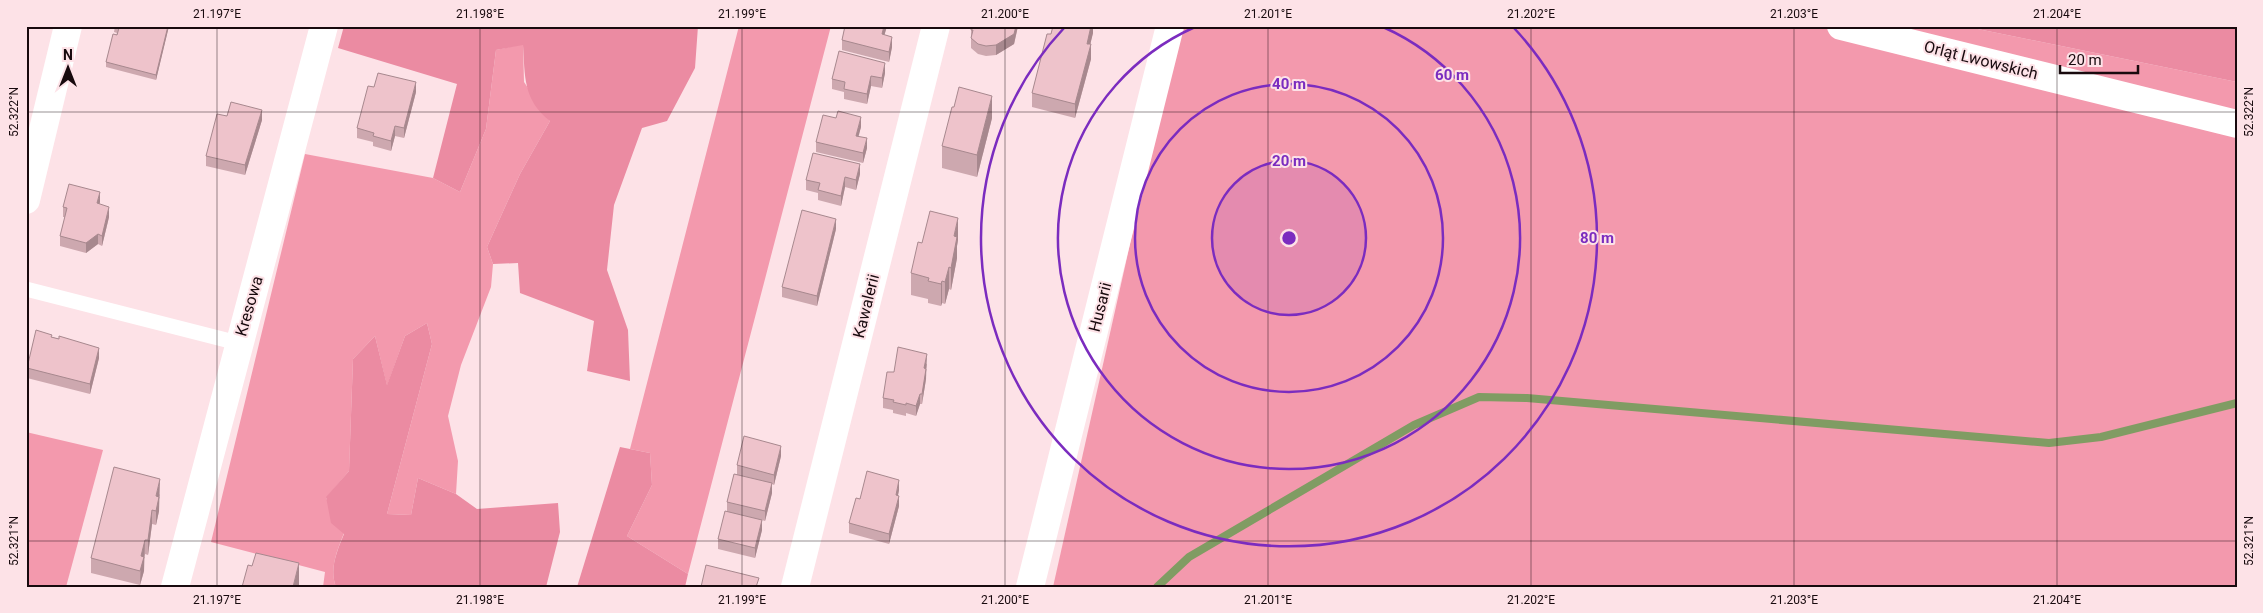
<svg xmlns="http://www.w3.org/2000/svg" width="2263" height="613" font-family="Roboto,sans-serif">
  <rect width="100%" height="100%" fill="#fde2e7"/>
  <g fill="#f399ad">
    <path d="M 739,26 L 831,26 L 688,574 L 627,536 L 652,485 L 650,453 L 630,449 Z"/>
    <path d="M 1179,26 L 1963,26 L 2237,82 L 2237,587 L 1053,587 Z"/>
    <path d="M 523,44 L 524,82 L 550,121 L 520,174 L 487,247 L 493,264 L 491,287 L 461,365 L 448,416 L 458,461 L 456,494 L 418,478 L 411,515 L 387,514 L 432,344 L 427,323 L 405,336 L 387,386 L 375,336 L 353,359 L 349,471 L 326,498 L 344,533 C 337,551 329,569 336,587 L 323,587 L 325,572 L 211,542 L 305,154 L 433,178 L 460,192 L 486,129 L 496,50 Z"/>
    <path d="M 26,432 L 103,450 L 66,587 L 26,587 Z"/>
  </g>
  <g fill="#eb8ba2">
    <path d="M 344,26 L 698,26 L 695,68 L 667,121 L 642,128 L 614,205 L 607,270 L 628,330 L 630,381 L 587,371 L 594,321 L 520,293 L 518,263 L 493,264 L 487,247 L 520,174 L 550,121 C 523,100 525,76 523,45 L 496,50 L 486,129 L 460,192 L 433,178 L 457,84 L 338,48 Z"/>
    <path d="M 1963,26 L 2237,26 L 2237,82 Z"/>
    <path d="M 427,323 L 432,344 L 387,514 L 411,515 L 418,478 L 456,494 L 477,509 L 558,503 L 560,532 L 546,587 L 336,587 C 329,569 337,551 344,534 L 331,523 L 326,497 L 349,471 L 353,359 L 375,336 L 387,385 L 405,336 Z"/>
    <path d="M 620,447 L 650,453 L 652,485 L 627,536 L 688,574 L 685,587 L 577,587 Z"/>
  </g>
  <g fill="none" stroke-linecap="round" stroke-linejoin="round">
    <path stroke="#809c63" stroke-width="8" d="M 1157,587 L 1189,557 L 1414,425 L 1479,397 L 1527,398 L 2049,443 L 2101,437 L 2237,403"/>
    <path stroke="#fff" stroke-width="15" d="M 26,289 L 238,343"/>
    <g stroke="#fff" stroke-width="28">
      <path d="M 1841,26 L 2237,124"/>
      <path d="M 26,200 L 68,26"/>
      <path d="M 175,587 L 324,26"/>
      <path d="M 795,587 L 936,26"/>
      <path d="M 1030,587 L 1170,26"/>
    </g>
  </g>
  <g fill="#cda8af">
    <path d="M 115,26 L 169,26 L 156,80 L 106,67 L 106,62 L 117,33 L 114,32 Z"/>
    <path d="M 845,26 L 887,26 L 884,35 L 892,47 L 889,62 L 842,50 L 842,40 Z"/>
    <path d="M 1018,26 L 1014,44 L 996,55 L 986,56 L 978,54 L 971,48 L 971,30 Z"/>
    <path d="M 1093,26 L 1093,33 L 1090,44 L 1091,59 L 1075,118 L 1032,107 L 1032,93 L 1051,34 Z"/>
    <path d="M 885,73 L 882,88 L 871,86 L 867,104 L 844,99 L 844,92 L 832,89 L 832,79 Z"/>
    <path d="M 416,92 L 404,138 L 395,136 L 391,151 L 373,146 L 373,142 L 357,138 L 357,128 Z"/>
    <path d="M 227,116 L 262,120 L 245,175 L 206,166 L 206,156 Z"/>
    <path d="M 992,118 L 977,177 L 942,168 L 942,146 Z"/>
    <path d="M 861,127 L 858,136 L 867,148 L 863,163 L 816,152 L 816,142 Z"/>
    <path d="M 860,174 L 856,190 L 845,187 L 841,206 L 818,200 L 818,193 L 806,190 L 806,180 Z"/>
    <path d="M 100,202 L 99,204 L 109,217 L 102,246 L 98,244 L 86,253 L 60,246 L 60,236 L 65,217 L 63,217 L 63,207 Z"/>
    <path d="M 836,229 L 817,306 L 782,297 L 782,287 Z"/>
    <path d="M 958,240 L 957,246 L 957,258 L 951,290 L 949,289 L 945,304 L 942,303 L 941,306 L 928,303 L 928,299 L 911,295 L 911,273 L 922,243 Z"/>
    <path d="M 52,337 L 59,339 L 99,358 L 90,394 L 27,378 L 27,368 Z"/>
    <path d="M 927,364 L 926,369 L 926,379 L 922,404 L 920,404 L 916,416 L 906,413 L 906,416 L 893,413 L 893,410 L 883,408 L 883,398 L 894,372 Z"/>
    <path d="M 781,456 L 774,485 L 772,484 L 772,493 L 765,521 L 762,520 L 762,530 L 755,558 L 718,549 L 718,539 L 727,511 L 727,502 L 737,474 L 737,465 Z"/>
    <path d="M 899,490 L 898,495 L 899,506 L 889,544 L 849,533 L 849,523 L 860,499 Z"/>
    <path d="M 160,494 L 159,498 L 159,511 L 156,525 L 152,524 L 148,555 L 145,554 L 144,559 L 144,571 L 140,585 L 91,573 L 91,558 Z"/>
  </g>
  <g fill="#a7888e">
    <path d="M 168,26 L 169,26 L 156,80 L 156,75 Z"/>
    <path d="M 884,26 L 887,26 L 882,44 L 882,34 Z"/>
    <path d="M 1016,26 L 1018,26 L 1014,44 L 996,55 L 996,45 Z"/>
    <path d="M 1091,26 L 1093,26 L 1093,33 L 1087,58 L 1087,44 Z"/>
    <path d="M 892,37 L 892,47 L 889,62 L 889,52 Z"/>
    <path d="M 1091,44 L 1091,59 L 1075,118 L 1075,104 Z"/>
    <path d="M 885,63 L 885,73 L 882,88 L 882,78 Z"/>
    <path d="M 871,76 L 871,86 L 867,104 L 867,94 Z"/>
    <path d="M 416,82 L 416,92 L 404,138 L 404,128 Z"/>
    <path d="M 992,96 L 992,118 L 977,177 L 977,155 Z"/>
    <path d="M 262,110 L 262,120 L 245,175 L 245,165 Z"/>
    <path d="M 861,117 L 861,127 L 856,146 L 856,136 Z"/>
    <path d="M 395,126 L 395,136 L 391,151 L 391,141 Z"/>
    <path d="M 867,138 L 867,148 L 863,163 L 863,153 Z"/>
    <path d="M 860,164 L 860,174 L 856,190 L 856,180 Z"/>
    <path d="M 845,177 L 845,187 L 841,206 L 841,196 Z"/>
    <path d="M 100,192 L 100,202 L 97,213 L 97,203 Z"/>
    <path d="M 109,207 L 109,217 L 102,246 L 102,236 Z"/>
    <path d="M 958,218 L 958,240 L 957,246 L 957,258 L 951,290 L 951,268 L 954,236 Z"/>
    <path d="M 836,219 L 836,229 L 817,306 L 817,296 Z"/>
    <path d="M 98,234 L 98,244 L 86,253 L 86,243 Z"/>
    <path d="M 949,267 L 949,289 L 945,304 L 945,282 Z"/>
    <path d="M 942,281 L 942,303 L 941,306 L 941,284 Z"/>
    <path d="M 99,348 L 99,358 L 90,394 L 90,384 Z"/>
    <path d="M 927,354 L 926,379 L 922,404 L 924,368 Z"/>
    <path d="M 920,394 L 920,404 L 916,416 L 916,406 Z"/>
    <path d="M 781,446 L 781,456 L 774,485 L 774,475 Z"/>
    <path d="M 160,479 L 159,511 L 156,525 L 156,496 Z"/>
    <path d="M 899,480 L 899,490 L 896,505 L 896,495 Z"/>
    <path d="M 772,483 L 772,493 L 765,521 L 765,511 Z"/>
    <path d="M 899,496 L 899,506 L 889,544 L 889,534 Z"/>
    <path d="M 152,510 L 152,524 L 148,555 L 148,540 Z"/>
    <path d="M 762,520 L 762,530 L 755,558 L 755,548 Z"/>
    <path d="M 145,540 L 144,571 L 140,585 L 141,556 Z"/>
    <path d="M 299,563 L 299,585 L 298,587 L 293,587 Z"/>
  </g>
  <g fill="#eec3cb" stroke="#a7888e">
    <path d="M 115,26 L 168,26 L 156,75 L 106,62 L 113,34 L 117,35 L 119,28 L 114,27 Z"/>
    <path d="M 845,26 L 884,26 L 882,34 L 892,37 L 889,52 L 842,40 Z"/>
    <path d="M 972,26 L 1016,26 L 1014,34 L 996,45 L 986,46 L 978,44 L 971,38 L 973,30 L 971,30 Z"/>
    <path d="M 1053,26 L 1091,26 L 1087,44 L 1091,44 L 1075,104 L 1032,93 L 1047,34 L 1051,34 Z"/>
    <path d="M 839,51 L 885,63 L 882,78 L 871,76 L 867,94 L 844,89 L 845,82 L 832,79 Z"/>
    <path d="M 378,73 L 416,82 L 404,128 L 395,126 L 391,141 L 373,136 L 374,133 L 357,128 L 368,86 L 374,87 Z"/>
    <path d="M 959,87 L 992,96 L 977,155 L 942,146 L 952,107 L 954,107 Z"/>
    <path d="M 231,102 L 262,110 L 245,165 L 206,156 L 217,114 L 227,116 Z"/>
    <path d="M 838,111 L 861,117 L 856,136 L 867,138 L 863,153 L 816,142 L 823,115 L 836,118 Z"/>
    <path d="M 813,153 L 860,164 L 856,180 L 845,177 L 841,196 L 818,190 L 820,183 L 806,180 Z"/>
    <path d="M 69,184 L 100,192 L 97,203 L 109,207 L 102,236 L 98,234 L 86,243 L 60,236 L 67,208 L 63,207 Z"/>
    <path d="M 802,210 L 836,219 L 817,296 L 782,287 Z"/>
    <path d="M 930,211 L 958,218 L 954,236 L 957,237 L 951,268 L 949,267 L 945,282 L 942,281 L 941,284 L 928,281 L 929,278 L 911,273 L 918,242 L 922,243 Z"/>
    <path d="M 36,330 L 52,335 L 51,337 L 59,339 L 59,336 L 99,348 L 90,384 L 27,368 Z"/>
    <path d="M 898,347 L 927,354 L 924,368 L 926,369 L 922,394 L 920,394 L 916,406 L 906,403 L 906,405 L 893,402 L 894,400 L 883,398 L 887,372 L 894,372 Z"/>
    <path d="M 744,436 L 781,446 L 774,475 L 737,465 Z"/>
    <path d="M 114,467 L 160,479 L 156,496 L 159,497 L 156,511 L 152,510 L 148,540 L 145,540 L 141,556 L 144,557 L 140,571 L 91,558 Z"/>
    <path d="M 867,471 L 899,480 L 896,495 L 899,496 L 889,534 L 849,523 L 856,498 L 860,499 Z"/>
    <path d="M 734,474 L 772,483 L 765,511 L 727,502 Z"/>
    <path d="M 725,511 L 762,520 L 755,548 L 718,539 Z"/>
    <path d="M 256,553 L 299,563 L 293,587 L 242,587 L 248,565 L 252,566 Z"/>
    <path d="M 706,565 L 759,578 L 756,587 L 701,587 Z"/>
  </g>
  <path fill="none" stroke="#180a0e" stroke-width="1" stroke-opacity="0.45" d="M 217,26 L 217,587M 480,26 L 480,587M 742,26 L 742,587M 1005,26 L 1005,587M 1268,26 L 1268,587M 1531,26 L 1531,587M 1794,26 L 1794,587M 2057,26 L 2057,587M 26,112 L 2237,112M 26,541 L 2237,541"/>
  <circle cx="1289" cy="238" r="77" fill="#7b2cbf" fill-opacity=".12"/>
  <g fill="none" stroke="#7b2cbf" stroke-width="2.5">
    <circle cx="1289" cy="238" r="77"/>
    <circle cx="1289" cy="238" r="154"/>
    <path d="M1383 27A231 231 0 1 1 1195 27"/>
    <path d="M1514 28A308 308 0 1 1 1064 28"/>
  </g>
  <g text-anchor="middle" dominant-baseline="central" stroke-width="4" stroke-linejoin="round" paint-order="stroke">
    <g font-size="16" fill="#180a0e" stroke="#fde2e7">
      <text transform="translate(1981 60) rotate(14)">Orląt Lwowskich</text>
      <text transform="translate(249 306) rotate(-74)">Kresowa</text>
      <text transform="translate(866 306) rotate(-76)">Kawalerii</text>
      <text transform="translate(1100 307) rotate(-76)">Husarii</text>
    </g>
  </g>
  <circle cx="1289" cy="238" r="8" fill="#7b2cbf" stroke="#fde2e7" stroke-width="2.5"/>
  <g font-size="15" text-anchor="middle" font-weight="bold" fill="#7b2cbf" stroke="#fde2e7" stroke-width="4" stroke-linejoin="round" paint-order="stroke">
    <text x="1452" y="80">60 m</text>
    <text x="1289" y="89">40 m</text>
    <text x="1289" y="166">20 m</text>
    <text x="1597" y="243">80 m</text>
  </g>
  <rect width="2263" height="613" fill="none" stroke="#fde2e7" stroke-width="55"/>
  <g transform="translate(68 68)" stroke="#fde2e7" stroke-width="4" paint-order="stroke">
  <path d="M0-4L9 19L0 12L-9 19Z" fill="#180a0e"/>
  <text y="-8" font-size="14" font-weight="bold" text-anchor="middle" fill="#180a0e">N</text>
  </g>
  <path d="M2060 65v8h78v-8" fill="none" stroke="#180a0e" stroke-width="2.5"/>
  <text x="2068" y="65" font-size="15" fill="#180a0e" stroke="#fde2e7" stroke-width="4" paint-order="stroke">20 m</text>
  <rect x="28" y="28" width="2208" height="558" fill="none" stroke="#180a0e" stroke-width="2"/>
  <g font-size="12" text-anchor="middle" fill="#180a0e">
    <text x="217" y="18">21.197°E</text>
    <text x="480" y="18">21.198°E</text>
    <text x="742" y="18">21.199°E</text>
    <text x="1005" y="18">21.200°E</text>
    <text x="1268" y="18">21.201°E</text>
    <text x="1531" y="18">21.202°E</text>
    <text x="1794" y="18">21.203°E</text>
    <text x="2057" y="18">21.204°E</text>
    <text transform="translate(14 112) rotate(-90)" y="4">52.322°N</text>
    <text transform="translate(2249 112) rotate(-90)" y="4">52.322°N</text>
    <text transform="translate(14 541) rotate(-90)" y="4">52.321°N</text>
    <text transform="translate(2249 541) rotate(-90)" y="4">52.321°N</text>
    <text x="217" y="604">21.197°E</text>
    <text x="480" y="604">21.198°E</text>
    <text x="742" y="604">21.199°E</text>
    <text x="1005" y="604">21.200°E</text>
    <text x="1268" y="604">21.201°E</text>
    <text x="1531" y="604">21.202°E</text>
    <text x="1794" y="604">21.203°E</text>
    <text x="2057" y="604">21.204°E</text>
  </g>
</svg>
